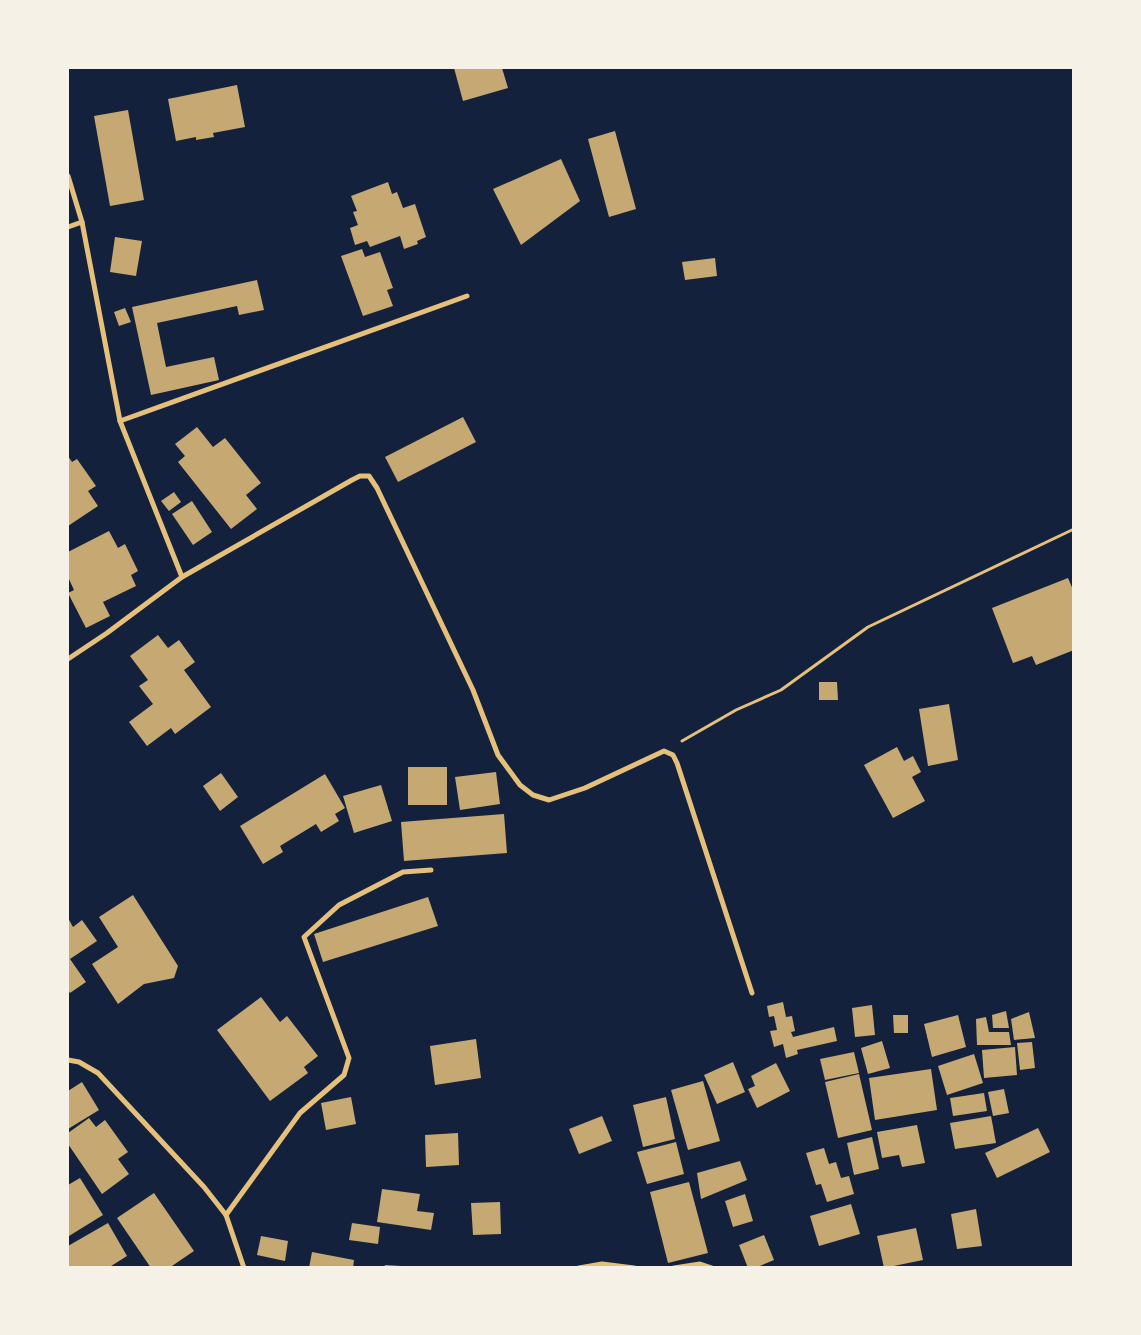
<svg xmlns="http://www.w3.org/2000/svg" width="1141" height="1335" font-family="'Roboto Condensed',sans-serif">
  <rect width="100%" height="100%" fill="#14213d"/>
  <g fill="#c6a872">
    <path d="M 454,68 L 502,68 L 508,88 L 463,101 Z"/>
    <path d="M 237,85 L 245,127 L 213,133 L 214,137 L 196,140 L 196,137 L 176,141 L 168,99 Z"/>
    <path d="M 128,110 L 144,200 L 110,206 L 94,116 Z"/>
    <path d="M 615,131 L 636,209 L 609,217 L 588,139 Z"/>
    <path d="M 561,159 L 580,201 L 521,245 L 493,189 Z"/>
    <path d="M 388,182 L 392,194 L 397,192 L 403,208 L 415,204 L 426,237 L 417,241 L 418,244 L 404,249 L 400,236 L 370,247 L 367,241 L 355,245 L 350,228 L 358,225 L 353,212 L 357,211 L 351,196 Z"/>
    <path d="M 115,237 L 142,241 L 136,276 L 110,272 Z"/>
    <path d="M 362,249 L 365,257 L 380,252 L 393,288 L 387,290 L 393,306 L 363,316 L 341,256 Z"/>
    <path d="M 715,258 L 717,276 L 685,280 L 682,262 Z"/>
    <path d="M 257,280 L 264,310 L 239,315 L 237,306 L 157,323 L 166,367 L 214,357 L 219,380 L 151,395 L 132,307 Z"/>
    <path d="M 125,308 L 131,322 L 119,326 L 114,312 Z"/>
    <path d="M 463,417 L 476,442 L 398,482 L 385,457 Z"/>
    <path d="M 197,427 L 213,447 L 225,438 L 261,483 L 246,495 L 257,509 L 231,529 L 178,462 L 185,456 L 175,444 Z"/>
    <path d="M 68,456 L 72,462 L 77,459 L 96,486 L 88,491 L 98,506 L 68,526 Z"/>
    <path d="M 174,492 L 181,502 L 169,511 L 161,501 Z"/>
    <path d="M 192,501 L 212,532 L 193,545 L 172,514 Z"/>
    <path d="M 109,531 L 118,548 L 125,544 L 138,571 L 131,575 L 136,586 L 103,602 L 110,616 L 86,628 L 68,593 L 74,590 L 68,577 L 68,552 Z"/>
    <path d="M 1068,578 L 1074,592 L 1074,650 L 1036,665 L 1032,656 L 1013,663 L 992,608 Z"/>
    <path d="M 158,635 L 168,648 L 179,640 L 195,662 L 184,670 L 211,707 L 175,734 L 171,728 L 147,746 L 129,722 L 153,704 L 139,686 L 148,680 L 130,656 Z"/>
    <path d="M 819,682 L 837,682 L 838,700 L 819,700 Z"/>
    <path d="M 949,704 L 958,760 L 928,766 L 919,709 Z"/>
    <path d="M 897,747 L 904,761 L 913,756 L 921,772 L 912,777 L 925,801 L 893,818 L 864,765 Z"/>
    <rect x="408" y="767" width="39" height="38"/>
    <path d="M 496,772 L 500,804 L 460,810 L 455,777 Z"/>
    <path d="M 221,773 L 238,797 L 220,811 L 203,786 Z"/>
    <path d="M 325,774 L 345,808 L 335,814 L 339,821 L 321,832 L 316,824 L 280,846 L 283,852 L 263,864 L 240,826 Z"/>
    <path d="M 381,785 L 392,821 L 354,833 L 343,796 Z"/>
    <path d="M 504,814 L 507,853 L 404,861 L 401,822 Z"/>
    <path d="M 133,895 L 178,966 L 174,978 L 144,984 L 118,1004 L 92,964 L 118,947 L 99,917 Z"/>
    <path d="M 428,897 L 438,926 L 323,962 L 314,934 Z"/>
    <path d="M 68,918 L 73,927 L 82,920 L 97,941 L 70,959 L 86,982 L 70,993 L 68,990 Z"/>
    <path d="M 261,997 L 280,1022 L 287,1016 L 318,1056 L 304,1067 L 308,1073 L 270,1101 L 217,1030 Z"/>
    <path d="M 783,1002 L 786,1017 L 792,1016 L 795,1031 L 791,1032 L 793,1037 L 834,1027 L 837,1041 L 797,1050 L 798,1054 L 786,1058 L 783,1044 L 774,1047 L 770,1031 L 777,1030 L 774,1016 L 769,1017 L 767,1006 Z"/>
    <path d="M 872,1005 L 875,1035 L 855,1037 L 852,1008 Z"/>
    <path d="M 1006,1011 L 1009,1028 L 993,1028 L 992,1015 Z"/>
    <path d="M 1029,1012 L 1035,1038 L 1014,1040 L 1011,1019 Z"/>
    <path d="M 893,1015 L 908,1015 L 908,1033 L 894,1033 Z"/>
    <path d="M 958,1015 L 966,1047 L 932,1057 L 924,1024 Z"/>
    <path d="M 986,1017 L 989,1032 L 1009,1032 L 1011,1045 L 977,1045 L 976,1019 Z"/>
    <path d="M 476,1039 L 481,1078 L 435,1085 L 430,1046 Z"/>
    <path d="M 882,1041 L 890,1068 L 868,1074 L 861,1048 Z"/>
    <path d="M 1032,1042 L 1035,1068 L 1020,1070 L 1017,1043 Z"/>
    <path d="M 1015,1047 L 1017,1075 L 984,1078 L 982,1050 Z"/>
    <path d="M 854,1052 L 859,1073 L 825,1080 L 820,1059 Z"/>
    <path d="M 974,1054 L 983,1083 L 947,1095 L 938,1066 Z"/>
    <path d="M 733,1062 L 745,1092 L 717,1104 L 704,1075 Z"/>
    <path d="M 776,1063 L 790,1091 L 757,1108 L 748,1089 L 755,1086 L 751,1076 Z"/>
    <path d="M 931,1069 L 937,1110 L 875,1120 L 869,1078 Z"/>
    <path d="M 859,1074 L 872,1130 L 838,1138 L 825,1082 Z"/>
    <path d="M 703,1081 L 720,1141 L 688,1150 L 671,1090 Z"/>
    <path d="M 82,1082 L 99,1110 L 68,1129 L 68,1091 Z"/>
    <path d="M 1004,1089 L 1009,1113 L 993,1116 L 988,1092 Z"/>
    <path d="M 984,1093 L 987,1111 L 953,1116 L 950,1098 Z"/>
    <path d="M 351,1097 L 356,1124 L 326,1130 L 321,1103 Z"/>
    <path d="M 666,1097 L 675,1139 L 643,1147 L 633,1105 Z"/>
    <path d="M 602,1116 L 612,1141 L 579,1154 L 569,1129 Z"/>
    <path d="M 991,1116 L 996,1143 L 955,1149 L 950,1123 Z"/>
    <path d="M 89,1118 L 96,1127 L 105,1120 L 128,1152 L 118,1159 L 129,1174 L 102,1194 L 68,1144 L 68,1133 Z"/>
    <path d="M 917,1125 L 925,1163 L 902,1167 L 899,1155 L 882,1158 L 877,1132 Z"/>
    <path d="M 1038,1128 L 1050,1152 L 997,1178 L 985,1153 Z"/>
    <path d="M 458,1133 L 459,1165 L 426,1167 L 425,1135 Z"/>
    <path d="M 872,1137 L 879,1169 L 854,1175 L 847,1143 Z"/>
    <path d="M 676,1142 L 684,1174 L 647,1184 L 637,1152 Z"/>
    <path d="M 824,1148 L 829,1164 L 836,1162 L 841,1178 L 849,1176 L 854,1194 L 827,1202 L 821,1184 L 816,1185 L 806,1153 Z"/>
    <path d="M 740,1161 L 747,1180 L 701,1199 L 697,1173 Z"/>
    <path d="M 80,1178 L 103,1215 L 69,1236 L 68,1234 L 68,1185 Z"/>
    <path d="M 689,1182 L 708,1253 L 668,1263 L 650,1192 Z"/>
    <path d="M 382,1189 L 420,1194 L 417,1211 L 434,1213 L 431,1230 L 377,1222 Z"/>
    <path d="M 154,1193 L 194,1251 L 169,1268 L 151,1268 L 117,1218 Z"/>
    <path d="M 745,1194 L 753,1221 L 733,1227 L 725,1201 Z"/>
    <path d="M 500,1202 L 501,1234 L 473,1235 L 471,1203 Z"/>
    <path d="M 851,1204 L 860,1234 L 819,1246 L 810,1216 Z"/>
    <path d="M 976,1209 L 982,1246 L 957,1249 L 951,1214 Z"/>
    <path d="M 108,1223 L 127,1256 L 108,1268 L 68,1268 L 68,1246 Z"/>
    <path d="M 352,1223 L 380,1227 L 378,1244 L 349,1240 Z"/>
    <path d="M 916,1228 L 923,1260 L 884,1268 L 877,1236 Z"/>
    <path d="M 764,1235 L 774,1260 L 755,1268 L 748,1268 L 739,1245 Z"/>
    <path d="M 261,1236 L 288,1241 L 285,1261 L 257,1255 Z"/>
    <path d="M 312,1252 L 354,1260 L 353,1268 L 309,1268 Z"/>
    <path d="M 385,1265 L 401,1266 L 401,1268 L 384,1268 Z"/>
  </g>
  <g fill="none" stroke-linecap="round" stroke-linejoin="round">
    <path stroke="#e5c07b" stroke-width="3" d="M 682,741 L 736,710 L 781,690 L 868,627 L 1074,529"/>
    <g stroke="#e5c07b" stroke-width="5">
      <path d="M 68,176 L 82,222 L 120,421 L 182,577"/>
      <path d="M 68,227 L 82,222"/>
      <path d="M 120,421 L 467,296"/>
      <path d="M 68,659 L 107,633 L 182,577 L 352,480 L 360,476 L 369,476 L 377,488 L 473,690 L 498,755 L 520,785 L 533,795 L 549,800 L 585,788 L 664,751 L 673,755 L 677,763 L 752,993"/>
      <path d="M 68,1060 L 79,1062 L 98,1073 L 204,1187 L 226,1215 L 244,1268"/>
      <path d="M 226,1215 L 300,1113 L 344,1075 L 349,1058 L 304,937 L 339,905 L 403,872 L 431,870"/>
      <path d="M 579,1268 L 602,1264 L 634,1268"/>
      <path d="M 674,1268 L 700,1264 L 712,1268"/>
    </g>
  </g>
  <rect width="1141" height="1335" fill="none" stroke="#f6f1e7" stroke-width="138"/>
</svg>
